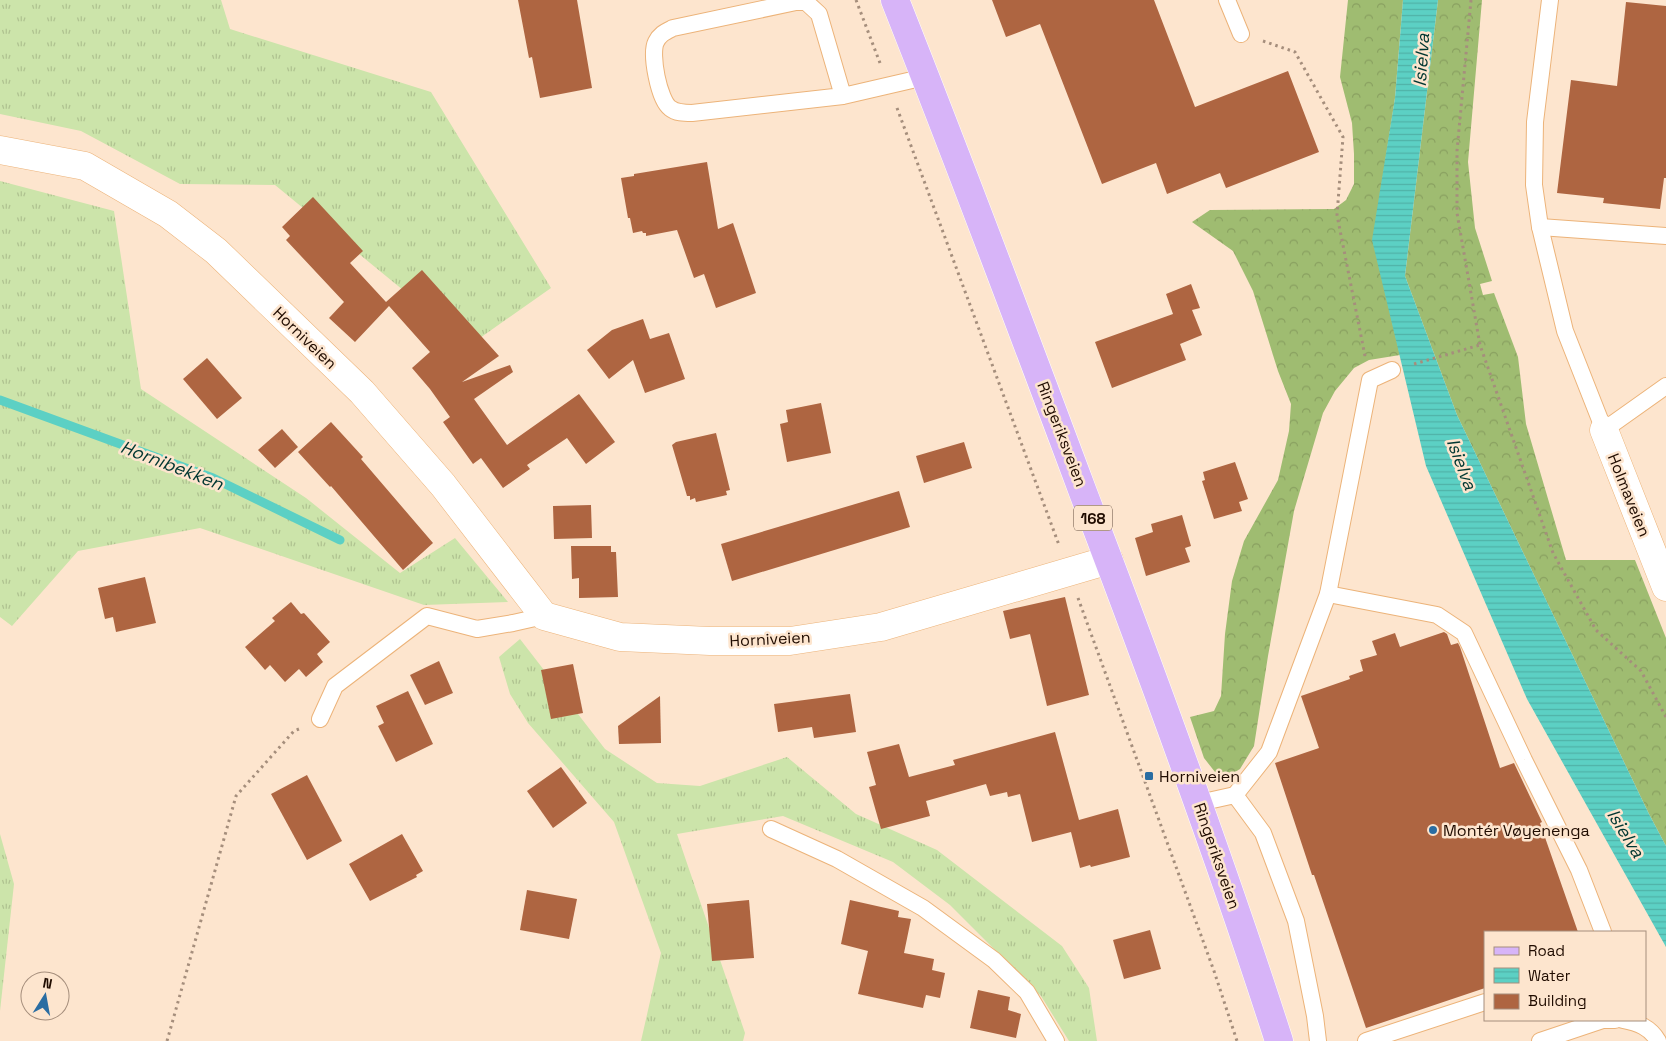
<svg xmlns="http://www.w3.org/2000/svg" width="1666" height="1041" font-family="'Space Grotesk',sans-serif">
  <defs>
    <pattern id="grass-tufts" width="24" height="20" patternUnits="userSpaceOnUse" patternTransform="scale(1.25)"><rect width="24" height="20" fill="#cce4aa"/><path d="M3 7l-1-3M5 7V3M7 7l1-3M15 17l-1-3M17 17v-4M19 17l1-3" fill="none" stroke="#afc290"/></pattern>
    <pattern id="forest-crowns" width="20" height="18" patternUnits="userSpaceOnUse" patternTransform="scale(1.25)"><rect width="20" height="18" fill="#9fbc71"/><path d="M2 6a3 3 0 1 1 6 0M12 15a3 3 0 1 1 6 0" fill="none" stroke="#89a060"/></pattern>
    <pattern id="water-rules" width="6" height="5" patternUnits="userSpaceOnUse" patternTransform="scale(1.25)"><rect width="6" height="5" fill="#5cd0c4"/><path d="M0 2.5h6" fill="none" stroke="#50b1a7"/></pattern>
  </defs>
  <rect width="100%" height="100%" fill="#fde5ce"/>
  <g fill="url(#grass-tufts)">
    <path d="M 0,0 L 221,0 L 230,29 L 431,92 L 551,288 L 470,345 L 275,185 L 180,184 L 81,131 L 0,114 Z"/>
    <path d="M 0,181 L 114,211 L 141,389 L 306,498 L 400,573 L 455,538 L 508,602 L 424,605 L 200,528 L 78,551 L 12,626 L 0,617 Z"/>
    <path d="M 520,639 L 605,749 L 657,783 L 700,786 L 787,757 L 856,814 L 937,850 L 1062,946 L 1089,988 L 1097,1041 L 1069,1041 L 1041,996 L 950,905 L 893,862 L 783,816 L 677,834 L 745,1033 L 743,1041 L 641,1041 L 661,953 L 614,822 L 528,723 L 510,694 L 499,657 Z"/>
    <path d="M 0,834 L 14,884 L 0,1011 Z"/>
  </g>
  <g fill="url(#forest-crowns)">
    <path d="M 1348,0 L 1403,0 L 1395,98 L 1373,240 L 1400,355 L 1369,360 L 1354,368 L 1335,391 L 1323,413 L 1294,511 L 1268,656 L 1254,746 L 1240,769 L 1230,775 L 1215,772 L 1204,758 L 1190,717 L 1214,711 L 1221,696 L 1225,634 L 1232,581 L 1244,541 L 1278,480 L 1289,431 L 1291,404 L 1278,371 L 1253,291 L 1233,251 L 1192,222 L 1210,210 L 1334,209 L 1346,200 L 1354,184 L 1354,154 L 1352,123 L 1340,77 Z"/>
    <path d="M 1438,0 L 1482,0 L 1468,162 L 1475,228 L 1492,281 L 1480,284 L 1483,295 L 1494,293 L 1518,357 L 1526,424 L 1566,560 L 1635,560 L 1666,638 L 1666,846 L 1649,814 L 1457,415 L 1405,276 Z"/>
  </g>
  <path fill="url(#water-rules)" d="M 1403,0 L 1438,0 L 1405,276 L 1457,415 L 1649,814 L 1666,846 L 1666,947 L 1527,699 L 1426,466 L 1372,240 L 1395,98 Z"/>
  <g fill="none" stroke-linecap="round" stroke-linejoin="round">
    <path stroke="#5cd0c4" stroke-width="9" d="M 0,400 L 213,478 L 340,540"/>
  </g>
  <g fill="#ae6541">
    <path d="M 518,0 L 577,0 L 592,88 L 540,98 L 532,57 L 529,58 Z"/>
    <path d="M 992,0 L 1154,0 L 1195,107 L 1288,71 L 1319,152 L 1226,188 L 1220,173 L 1167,194 L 1156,163 L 1102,184 L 1040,24 L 1006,37 Z"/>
    <path d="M 1626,2 L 1666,6 L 1666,178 L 1664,178 L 1660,209 L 1603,203 L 1604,198 L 1557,193 L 1571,80 L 1617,86 Z"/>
    <path d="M 707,162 L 718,229 L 733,223 L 756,293 L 716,308 L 704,274 L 694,278 L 677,230 L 646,236 L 646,233 L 643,233 L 642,231 L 633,233 L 630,218 L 628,218 L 621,178 L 634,176 L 634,174 Z"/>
    <path d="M 313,197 L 363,251 L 350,263 L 386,302 L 422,270 L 499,356 L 462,382 L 510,365 L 513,372 L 474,399 L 507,445 L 579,394 L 615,442 L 586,464 L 567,438 L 527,465 L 530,469 L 503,488 L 481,458 L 473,464 L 443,422 L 450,417 L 430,389 L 412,368 L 430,352 L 389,306 L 355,342 L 329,318 L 344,302 L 286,240 L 290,236 L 282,227 Z"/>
    <path d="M 1191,284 L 1200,308 L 1192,310 L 1202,335 L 1180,344 L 1186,360 L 1112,388 L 1095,342 L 1173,314 L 1166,294 Z"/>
    <path d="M 643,319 L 650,339 L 669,333 L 685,379 L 645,393 L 633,360 L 609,379 L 587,350 L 612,330 Z"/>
    <path d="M 207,358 L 242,398 L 217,419 L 183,379 Z"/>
    <path d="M 821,403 L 831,453 L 787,462 L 780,424 L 788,422 L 786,410 Z"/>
    <path d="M 331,422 L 363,457 L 361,459 L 433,543 L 403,570 L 331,486 L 330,487 L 298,452 Z"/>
    <path d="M 282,429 L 298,447 L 275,468 L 258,450 Z"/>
    <path d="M 716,433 L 730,490 L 726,491 L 727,495 L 696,502 L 695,498 L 690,500 L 690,496 L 687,496 L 672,445 L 676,442 Z"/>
    <path d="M 964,442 L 972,468 L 924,483 L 916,456 Z"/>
    <path d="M 1235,462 L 1248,499 L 1239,502 L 1242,511 L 1214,519 L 1202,481 L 1205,480 L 1203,472 Z"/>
    <path d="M 899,491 L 910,527 L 732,581 L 721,544 Z"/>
    <path d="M 591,505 L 592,538 L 554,539 L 553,506 Z"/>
    <path d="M 1182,515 L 1191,546 L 1185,548 L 1190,562 L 1146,576 L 1135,538 L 1153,532 L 1151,524 Z"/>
    <path d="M 571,546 L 611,546 L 611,552 L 616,552 L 618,597 L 579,598 L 579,578 L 572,579 Z"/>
    <path d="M 145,577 L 156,623 L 116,632 L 113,617 L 105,619 L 98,588 Z"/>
    <path d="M 1065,597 L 1089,695 L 1047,706 L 1030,634 L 1010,639 L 1003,611 Z"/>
    <path d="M 291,602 L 301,614 L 304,613 L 330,642 L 317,654 L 323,662 L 306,677 L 299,669 L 285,682 L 270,665 L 265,670 L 245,647 L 275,621 L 272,618 Z"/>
    <path d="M 1444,632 L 1447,634 L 1451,645 L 1458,643 L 1460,647 L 1500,768 L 1514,763 L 1542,822 L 1540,823 L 1578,932 L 1485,932 L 1485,988 L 1366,1028 L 1314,875 L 1312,875 L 1275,763 L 1319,748 L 1301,696 L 1350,679 L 1349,676 L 1363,671 L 1360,660 L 1377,655 L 1372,641 L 1395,633 L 1400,647 Z"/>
    <path d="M 439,661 L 453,693 L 425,705 L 410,675 Z"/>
    <path d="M 573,664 L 583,713 L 551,719 L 541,670 Z"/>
    <path d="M 408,691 L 433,744 L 396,762 L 378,726 L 384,723 L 376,706 Z"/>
    <path d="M 850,694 L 856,732 L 814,738 L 812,727 L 778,732 L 774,704 Z"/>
    <path d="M 660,696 L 661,743 L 619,744 L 618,726 Z"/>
    <path d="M 1055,732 L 1079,820 L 1118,809 L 1130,857 L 1091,867 L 1090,865 L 1080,868 L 1071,832 L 1032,842 L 1020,794 L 1008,797 L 1007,792 L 990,796 L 986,784 L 926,801 L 930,816 L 881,829 L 869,787 L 876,785 L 867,752 L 899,744 L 909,777 L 955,765 L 953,760 Z"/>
    <path d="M 561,767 L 587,803 L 553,828 L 527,791 Z"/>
    <path d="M 307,775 L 342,841 L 307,860 L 271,794 Z"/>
    <path d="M 402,834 L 423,871 L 416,875 L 417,877 L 370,901 L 349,864 Z"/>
    <path d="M 527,890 L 577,899 L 569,939 L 520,930 Z"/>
    <path d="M 749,900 L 754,958 L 712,961 L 707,904 Z"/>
    <path d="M 850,900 L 899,911 L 898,917 L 911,919 L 904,953 L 934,959 L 932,970 L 945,973 L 940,998 L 926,995 L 923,1008 L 858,994 L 868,951 L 841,944 Z"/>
    <path d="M 1150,930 L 1161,969 L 1124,979 L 1113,940 Z"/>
    <path d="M 978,990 L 1010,997 L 1008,1010 L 1021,1014 L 1016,1038 L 970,1028 Z"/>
  </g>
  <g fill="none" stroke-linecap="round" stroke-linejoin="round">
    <defs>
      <g id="service">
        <path d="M 1227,0 L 1241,34"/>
        <path d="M 1550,0 L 1535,122 L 1534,185 L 1540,227 L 1565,331 L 1604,430 L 1666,386"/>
        <path d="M 843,96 L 819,14 L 806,2 L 796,2 L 673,28 C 665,32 660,34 656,42 C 650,54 659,100 670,108 C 676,113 684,113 692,113 L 843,96 L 925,77"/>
        <path d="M 1540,227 L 1666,236"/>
        <path d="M 1328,594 L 1437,615 L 1464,633 L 1524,760 L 1579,870 L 1603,932"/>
        <path d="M 320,719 L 335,686 L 427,616 L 477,629 L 513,623 L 544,616"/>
        <path d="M 1235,795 L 1269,752 L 1328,594 L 1370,380 L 1392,370"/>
        <path d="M 1199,803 L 1235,795 L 1263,833 L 1296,921 L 1315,1016 L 1318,1041"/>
        <path d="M 771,829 L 837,859 L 923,908 L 994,960 L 1027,992 L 1056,1041"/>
        <path d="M 1623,1020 C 1638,1023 1650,1027 1658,1041"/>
        <path d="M 1366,1041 L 1485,1002"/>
        <path d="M 1540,1041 L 1603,1020 L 1615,1020"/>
      </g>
      <g id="minor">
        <path d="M 0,150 L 85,166 L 168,214 L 216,251 L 362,392 L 443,485 L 544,616 L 620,637 L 710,641 L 790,641 L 881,627 L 1109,560"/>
        <path d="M 1604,430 L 1666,587"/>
      </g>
      <path id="primary" d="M 895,0 C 960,164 1022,329 1084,495 C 1153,676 1220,857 1279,1041"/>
    </defs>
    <use href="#service" stroke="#ecb379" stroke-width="18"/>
    <use href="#minor" stroke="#ecb379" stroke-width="29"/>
    <use href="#primary" stroke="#fff" stroke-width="29"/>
    <g stroke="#a58e7c" stroke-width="3" stroke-dasharray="2.5 4" stroke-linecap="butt">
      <path d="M 856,0 L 880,63"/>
      <path d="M 1471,0 L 1457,151 L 1457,213 L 1480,345 L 1553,553 L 1596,630 L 1641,671 L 1666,717"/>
      <path d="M 1263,41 L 1295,52 L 1343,137 L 1337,215 L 1365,356"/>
      <path d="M 897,108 L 1059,545"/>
      <path d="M 1414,364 L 1480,345"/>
      <path d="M 1078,598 L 1214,971 L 1237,1041"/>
      <path d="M 167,1041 L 236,796 L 294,731 L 299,729"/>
    </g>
    <use href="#service" stroke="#fff" stroke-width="16"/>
    <use href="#minor" stroke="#fff" stroke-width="28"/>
    <use href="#primary" stroke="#d7b4f8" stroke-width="28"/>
  </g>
  <g fill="#2a6da2" stroke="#fde5ce" stroke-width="2">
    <rect x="1144" y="771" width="10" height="10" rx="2.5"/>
    <circle cx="1433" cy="830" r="5"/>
  </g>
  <g text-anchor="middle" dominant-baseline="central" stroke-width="5" stroke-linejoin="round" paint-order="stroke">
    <rect fill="#fde5ce" stroke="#624d3e" stroke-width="1" x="1074" y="505.5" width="38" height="25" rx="4"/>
    <g font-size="15" font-weight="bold" fill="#200c00">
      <text x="1093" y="518">168</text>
    </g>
    <g font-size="16" fill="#200c00" stroke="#fde5ce">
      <text transform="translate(305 338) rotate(44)">Horniveien</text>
      <text transform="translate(1062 434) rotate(69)">Ringeriksveien</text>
      <text transform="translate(1629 495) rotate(68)">Holmaveien</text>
      <text transform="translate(770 639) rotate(-3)">Horniveien</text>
      <text transform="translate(1217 856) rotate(71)">Ringeriksveien</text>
    </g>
    <g font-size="16" fill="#200c00" stroke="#fde5ce" text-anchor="start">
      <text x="1159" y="776">Horniveien</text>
      <text x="1443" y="830">Montér Vøyenenga</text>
    </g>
    <g font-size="18" font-style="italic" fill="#003732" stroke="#fde5ce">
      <text transform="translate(1421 60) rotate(-86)">Isielva</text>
      <text transform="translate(1462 464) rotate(69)">Isielva</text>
      <text transform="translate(172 465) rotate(21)">Hornibekken</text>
      <text transform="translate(1626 833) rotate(58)">Isielva</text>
    </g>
  </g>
  <rect x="1484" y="931" width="162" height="90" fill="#fde5ce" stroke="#a58e7c"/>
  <rect x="1494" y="947" width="25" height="8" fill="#d7b4f8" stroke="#a58e7c"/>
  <text x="1528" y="956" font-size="15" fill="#200c00">Road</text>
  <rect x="1494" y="968" width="25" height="15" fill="url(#water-rules)" stroke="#a58e7c"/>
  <text x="1528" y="981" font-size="15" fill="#200c00">Water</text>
  <rect x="1494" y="994" width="25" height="15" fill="#ae6541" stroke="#a58e7c"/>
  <text x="1528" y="1006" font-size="15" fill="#200c00">Building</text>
  <g transform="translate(45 996) rotate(11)"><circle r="24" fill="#fde5ce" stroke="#a58e7c"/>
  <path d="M0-4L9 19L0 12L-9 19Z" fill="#2a6da2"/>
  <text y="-8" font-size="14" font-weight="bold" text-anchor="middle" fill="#200c00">N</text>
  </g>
</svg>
